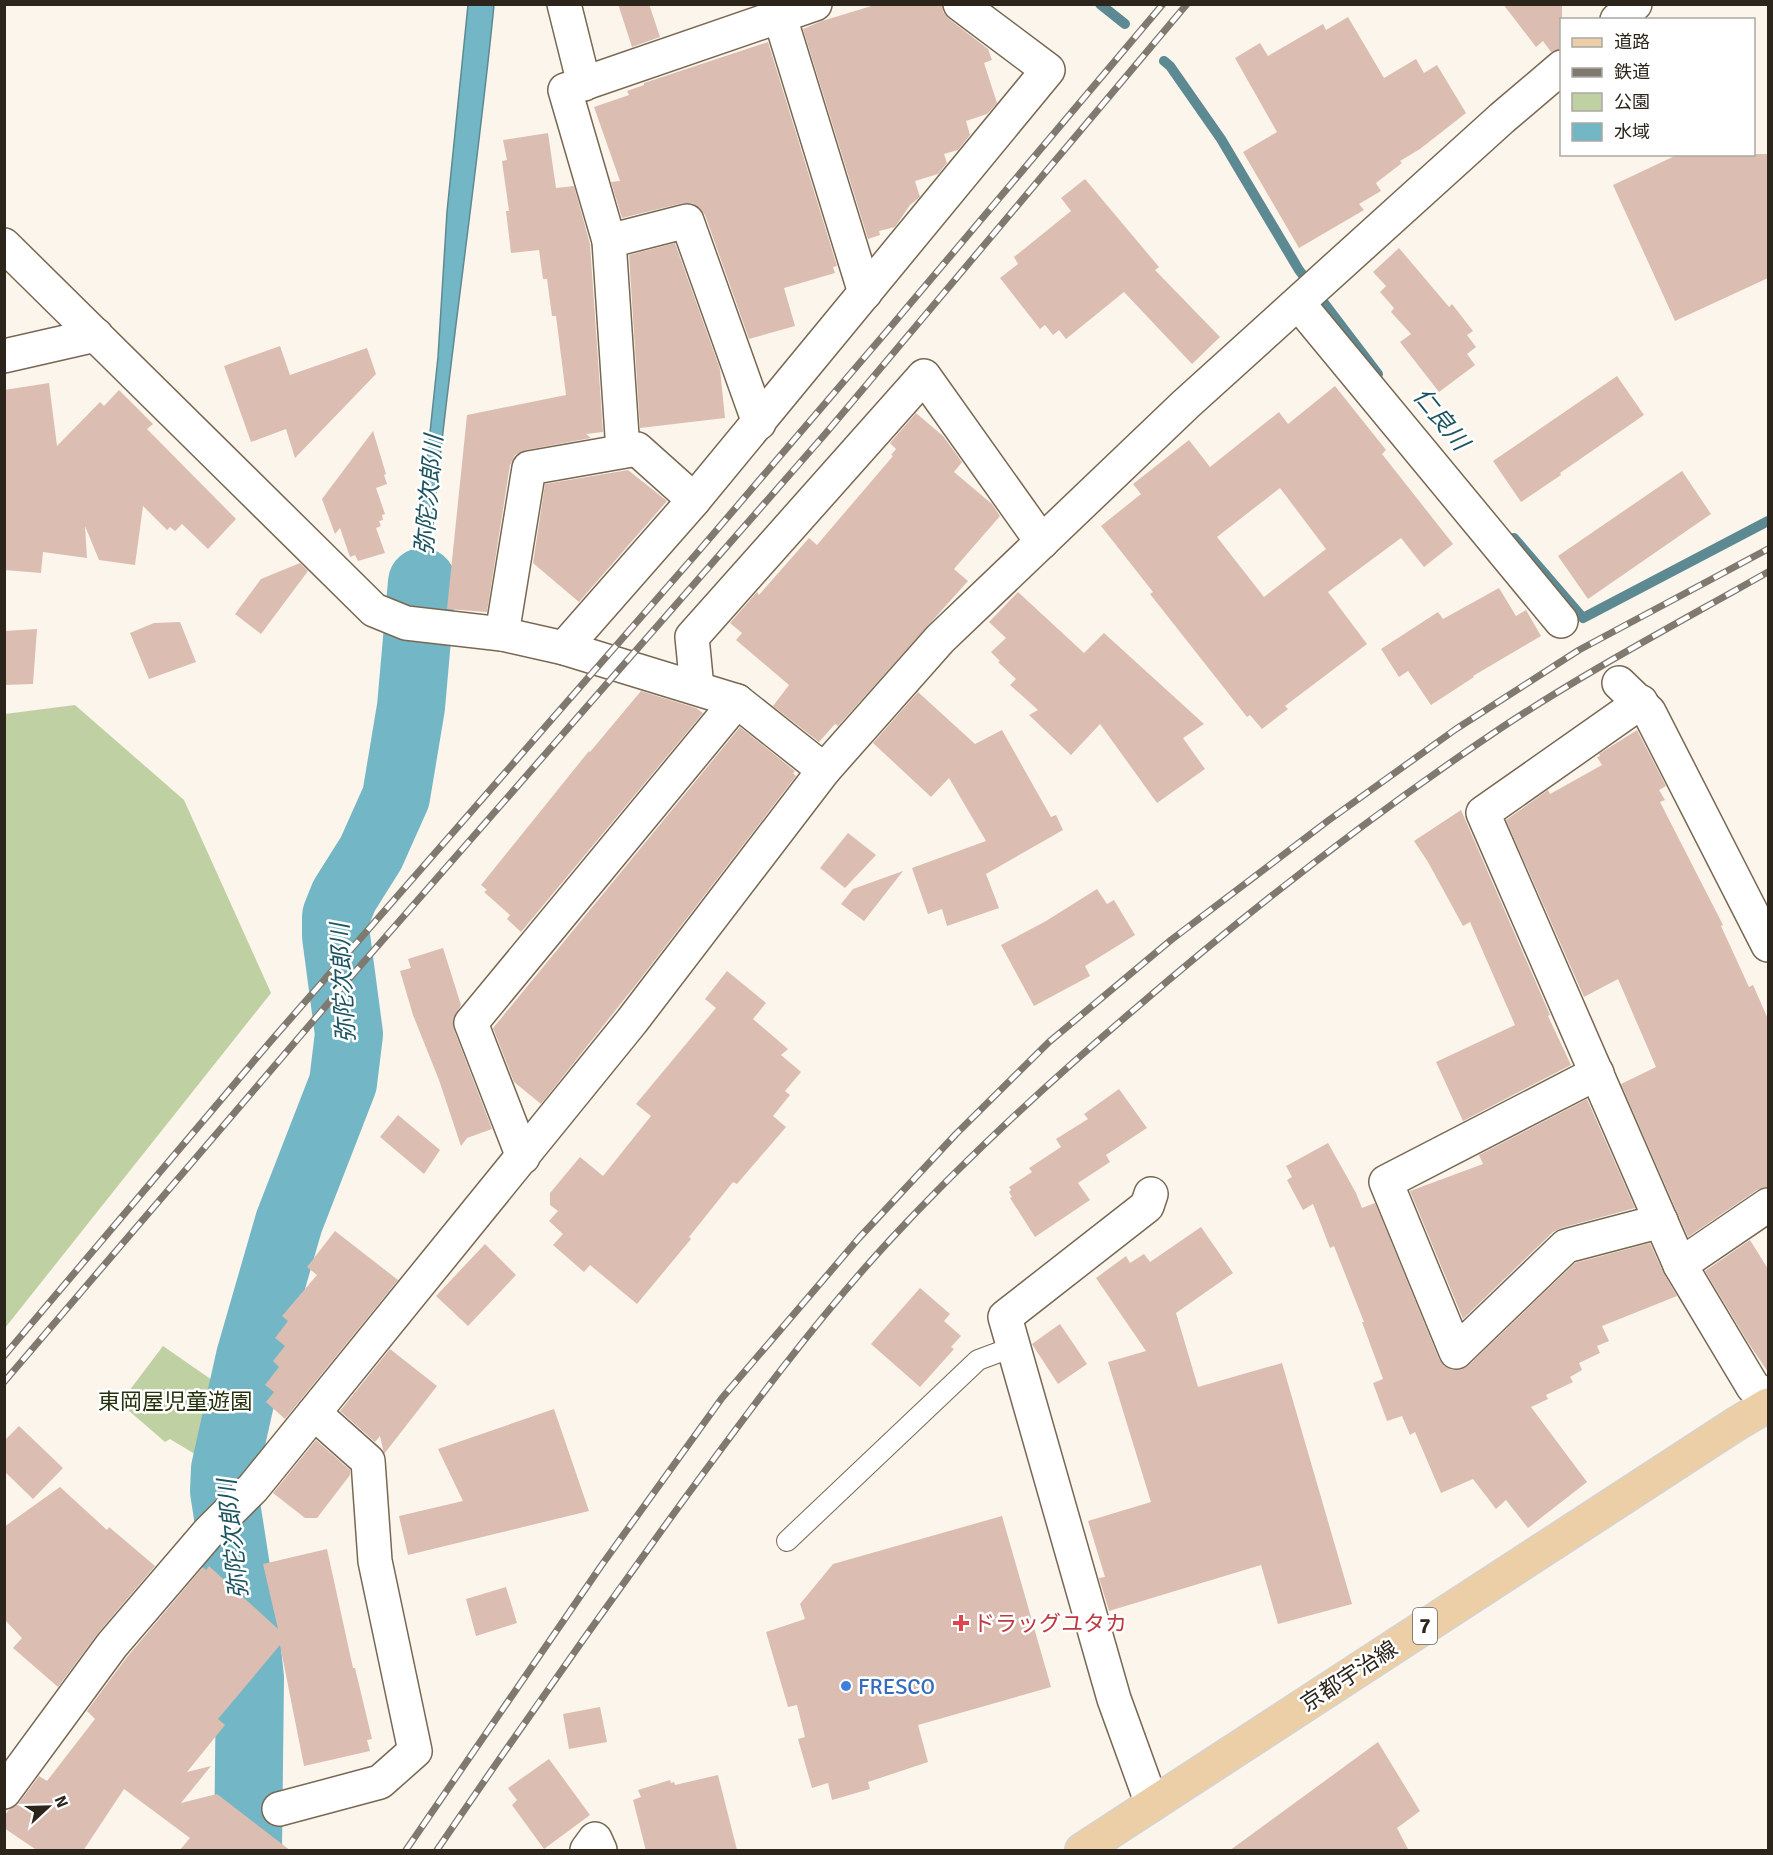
<svg xmlns="http://www.w3.org/2000/svg" width="1773" height="1855" font-family="Signika,'Noto Sans JP',sans-serif">
  <rect width="100%" height="100%" fill="#fcf5eb"/>
  <g fill="#bfd0a3">
    <path d="M 75,705 L 184,800 L 271,993 L 5,1328 L 5,714 Z"/>
    <path d="M 163,1346 L 225,1389 L 213,1465 L 170,1439 L 165,1442 L 120,1403 Z"/>
  </g>
  <path fill="#73b6c5" stroke="#5d8a92" stroke-width="1.5" d="M 468,5 L 494,5 C 472,228 434,450 421,675 L 409,674 L 422,508 L 438,357 L 447,212 Z"/>
  <g fill="none" stroke-linecap="round" stroke-linejoin="round">
    <g stroke="#5d8a92" stroke-width="10">
      <path d="M 1100,4 L 1125,24"/>
      <path d="M 1164,61 L 1170,66 L 1221,139 L 1299,270 L 1378,374"/>
      <path d="M 1514,538 L 1583,618 L 1768,521"/>
    </g>
    <path stroke="#73b6c5" stroke-width="68" d="M 248,1850 L 250,1678 L 243,1613 L 224,1491 L 225,1469 L 250,1357 L 289,1222 L 343,1083 L 349,1034 L 336,936 L 336,916 L 344,896 L 371,853 L 396,797 L 411,707 L 422,582"/>
  </g>
  <g fill="#dbbeb1" fill-rule="evenodd">
    <path d="M 618,4 L 649,4 L 660,37 L 632,47 Z"/>
    <path d="M 878,4 L 942,4 L 943,12 L 949,19 L 988,49 L 992,60 L 984,63 L 997,103 L 987,114 L 966,121 L 970,135 L 958,150 L 944,154 L 947,163 L 938,174 L 915,181 L 920,197 L 910,205 L 895,227 L 879,231 L 880,235 L 868,239 L 803,29 L 822,21 Z"/>
    <path d="M 1503,4 L 1562,4 L 1562,49 L 1551,52 L 1543,41 L 1536,47 Z"/>
    <path d="M 1348,17 L 1384,78 L 1416,59 L 1424,73 L 1437,65 L 1466,113 L 1420,149 L 1400,161 L 1402,163 L 1376,183 L 1381,191 L 1359,204 L 1364,210 L 1299,248 L 1243,152 L 1277,132 L 1235,58 L 1260,43 L 1268,56 L 1323,24 L 1326,30 Z"/>
    <path d="M 768,42 L 837,266 L 833,267 L 835,273 L 784,288 L 795,326 L 749,339 L 705,215 L 700,208 L 692,203 L 683,203 L 622,218 L 611,182 L 620,181 L 594,107 L 629,95 L 627,91 L 644,85 L 644,83 Z"/>
    <path d="M 548,133 L 556,188 L 574,186 L 590,244 L 603,432 L 586,434 L 591,438 L 526,450 L 515,455 L 510,465 L 487,612 L 447,609 L 467,415 L 566,395 L 556,316 L 552,316 L 547,279 L 543,279 L 539,250 L 511,253 L 506,211 L 509,211 L 502,161 L 507,160 L 503,140 Z"/>
    <path d="M 1679,154 L 1768,154 L 1768,278 L 1675,321 L 1613,185 Z"/>
    <path d="M 1085,179 L 1159,267 L 1155,270 L 1220,337 L 1192,364 L 1124,292 L 1066,339 L 1059,330 L 1053,335 L 1045,325 L 1040,329 L 1000,278 L 1018,264 L 1014,257 L 1071,211 L 1061,198 Z"/>
    <path d="M 675,243 L 720,369 L 725,418 L 640,428 L 629,255 Z"/>
    <path d="M 1399,248 L 1449,307 L 1452,304 L 1473,331 L 1467,335 L 1476,347 L 1467,354 L 1475,365 L 1439,392 L 1400,342 L 1411,334 L 1391,312 L 1394,308 L 1380,292 L 1386,286 L 1373,272 Z"/>
    <path d="M 280,346 L 290,375 L 367,348 L 376,374 L 295,458 L 286,429 L 251,442 L 224,366 Z"/>
    <path d="M 1617,376 L 1644,415 L 1560,473 L 1561,475 L 1521,502 L 1493,461 Z"/>
    <path d="M 49,383 L 57,446 L 100,402 L 104,406 L 119,390 L 153,424 L 147,429 L 236,519 L 208,549 L 182,524 L 175,531 L 170,527 L 167,530 L 143,506 L 135,565 L 99,560 L 85,526 L 87,558 L 43,552 L 41,573 L 4,570 L 4,390 Z"/>
    <path d="M 1335,386 L 1386,450 L 1382,454 L 1453,544 L 1424,567 L 1401,538 L 1328,592 L 1367,644 L 1285,706 L 1288,709 L 1262,729 L 1250,715 L 1247,717 L 1150,594 L 1153,592 L 1101,526 L 1141,494 L 1133,484 L 1189,440 L 1210,467 L 1279,412 L 1288,424 ZM 1280,488 L 1326,549 L 1264,597 L 1217,537 Z"/>
    <path d="M 916,413 L 943,436 L 962,462 L 954,472 L 992,504 L 1000,516 L 954,569 L 968,581 L 838,726 L 835,724 L 819,742 L 773,706 L 789,685 L 736,640 L 742,633 L 730,623 L 757,592 L 759,595 L 809,538 L 817,545 L 893,456 L 891,455 L 896,449 L 890,443 Z"/>
    <path d="M 373,431 L 386,474 L 384,475 L 387,484 L 376,488 L 385,514 L 382,515 L 383,520 L 379,521 L 381,526 L 376,528 L 385,553 L 358,561 L 355,555 L 350,557 L 340,528 L 335,534 L 322,499 Z"/>
    <path d="M 628,470 L 667,501 L 579,602 L 533,563 L 545,484 Z"/>
    <path d="M 1682,471 L 1711,514 L 1588,599 L 1558,556 Z"/>
    <path d="M 300,563 L 308,571 L 261,634 L 235,614 L 261,579 Z"/>
    <path d="M 1499,588 L 1516,616 L 1526,610 L 1541,636 L 1473,676 L 1474,677 L 1431,705 L 1408,671 L 1399,677 L 1381,649 L 1438,612 L 1443,619 Z"/>
    <path d="M 1018,592 L 1084,653 L 1104,633 L 1204,724 L 1183,738 L 1205,769 L 1157,803 L 1100,724 L 1071,755 L 1029,715 L 1038,710 L 1010,685 L 1016,679 L 998,662 L 1000,661 L 991,652 L 1006,638 L 989,622 Z"/>
    <path d="M 180,622 L 196,662 L 149,679 L 130,633 L 154,623 Z"/>
    <path d="M 37,629 L 33,684 L 4,685 L 4,631 Z"/>
    <path d="M 641,691 L 696,708 L 703,713 L 521,932 L 507,919 L 510,915 L 484,892 L 487,890 L 481,885 L 589,751 L 590,752 Z"/>
    <path d="M 918,692 L 975,744 L 1002,730 L 1051,817 L 1056,815 L 1063,830 L 986,874 L 999,908 L 947,926 L 942,909 L 928,914 L 912,868 L 986,841 L 949,778 L 931,797 L 873,743 Z"/>
    <path d="M 740,727 L 795,771 L 793,773 L 796,776 L 638,982 L 541,1104 L 514,1082 L 493,1028 Z"/>
    <path d="M 1637,730 L 1666,786 L 1659,790 L 1665,800 L 1660,802 L 1723,925 L 1721,926 L 1749,987 L 1753,985 L 1768,1019 L 1768,1187 L 1757,1190 L 1688,1237 L 1621,1084 L 1656,1067 L 1618,979 L 1584,997 L 1506,820 L 1548,790 L 1550,794 L 1602,765 L 1597,757 L 1600,756 L 1599,754 Z"/>
    <path d="M 1461,810 L 1550,1015 L 1548,1016 L 1571,1065 L 1463,1121 L 1436,1062 L 1515,1025 L 1470,922 L 1463,926 L 1428,862 L 1414,841 Z"/>
    <path d="M 848,833 L 876,855 L 845,888 L 820,868 Z"/>
    <path d="M 903,871 L 864,921 L 841,904 L 853,889 Z"/>
    <path d="M 1097,889 L 1107,904 L 1114,900 L 1135,935 L 1085,966 L 1090,976 L 1034,1006 L 1001,945 L 1046,921 Z"/>
    <path d="M 443,948 L 461,1005 L 453,1019 L 454,1030 L 492,1129 L 467,1138 L 461,1146 L 439,1080 L 413,1015 L 400,971 L 411,968 L 408,959 Z"/>
    <path d="M 727,971 L 766,1003 L 753,1019 L 788,1049 L 781,1055 L 801,1072 L 785,1091 L 790,1095 L 773,1116 L 786,1127 L 737,1184 L 733,1182 L 689,1237 L 691,1239 L 637,1304 L 590,1265 L 584,1272 L 553,1245 L 563,1234 L 549,1221 L 558,1211 L 550,1205 L 550,1193 L 580,1157 L 603,1176 L 651,1116 L 636,1104 L 716,1008 L 705,999 Z"/>
    <path d="M 1119,1089 L 1147,1128 L 1106,1155 L 1110,1162 L 1078,1183 L 1090,1200 L 1035,1237 L 1010,1198 L 1012,1197 L 1009,1192 L 1011,1190 L 1009,1187 L 1032,1172 L 1029,1168 L 1061,1147 L 1056,1139 L 1088,1119 L 1084,1114 Z"/>
    <path d="M 1587,1099 L 1635,1208 L 1561,1228 L 1553,1232 L 1463,1319 L 1410,1191 L 1483,1164 L 1479,1155 Z"/>
    <path d="M 398,1115 L 440,1150 L 424,1174 L 380,1137 Z"/>
    <path d="M 1328,1143 L 1356,1193 L 1362,1208 L 1375,1203 L 1439,1359 L 1444,1366 L 1452,1370 L 1461,1370 L 1469,1365 L 1575,1263 L 1650,1243 L 1663,1272 L 1677,1296 L 1602,1326 L 1609,1341 L 1597,1346 L 1600,1353 L 1579,1363 L 1582,1370 L 1570,1377 L 1573,1382 L 1546,1395 L 1548,1399 L 1531,1407 L 1587,1482 L 1528,1528 L 1506,1500 L 1496,1509 L 1473,1479 L 1441,1493 L 1415,1432 L 1410,1435 L 1402,1416 L 1387,1421 L 1373,1383 L 1383,1379 L 1362,1322 L 1364,1322 L 1334,1246 L 1330,1248 L 1313,1204 L 1303,1210 L 1287,1180 L 1292,1177 L 1286,1166 Z"/>
    <path d="M 1201,1227 L 1233,1273 L 1176,1313 L 1198,1387 L 1282,1363 L 1352,1604 L 1278,1624 L 1261,1565 L 1109,1611 L 1099,1578 L 1105,1577 L 1088,1521 L 1151,1502 L 1108,1362 L 1146,1351 L 1096,1278 L 1126,1256 L 1130,1263 L 1144,1254 L 1150,1262 Z"/>
    <path d="M 335,1231 L 398,1280 L 285,1419 L 266,1402 L 274,1392 L 265,1385 L 279,1367 L 273,1361 L 285,1346 L 275,1338 L 288,1321 L 282,1316 L 317,1275 L 307,1267 Z"/>
    <path d="M 1750,1240 L 1768,1269 L 1768,1372 L 1749,1344 L 1705,1271 Z"/>
    <path d="M 485,1244 L 516,1275 L 468,1326 L 436,1296 Z"/>
    <path d="M 920,1288 L 950,1314 L 944,1321 L 961,1336 L 951,1347 L 954,1349 L 920,1387 L 871,1344 Z"/>
    <path d="M 1060,1324 L 1087,1364 L 1058,1384 L 1032,1344 Z"/>
    <path d="M 390,1349 L 437,1386 L 384,1454 L 380,1436 L 375,1442 L 340,1411 Z"/>
    <path d="M 554,1409 L 589,1511 L 408,1555 L 399,1516 L 463,1501 L 438,1449 Z"/>
    <path d="M 19,1426 L 63,1468 L 33,1499 L 4,1471 L 4,1441 Z"/>
    <path d="M 316,1440 L 350,1470 L 350,1475 L 317,1518 L 305,1518 L 273,1493 Z"/>
    <path d="M 60,1487 L 107,1530 L 109,1527 L 155,1566 L 98,1633 L 58,1687 L 13,1648 L 22,1638 L 4,1619 L 4,1527 Z"/>
    <path d="M 1002,1516 L 1051,1687 L 918,1725 L 928,1762 L 868,1782 L 870,1789 L 832,1800 L 828,1783 L 812,1788 L 798,1739 L 805,1737 L 797,1705 L 788,1707 L 766,1632 L 805,1619 L 800,1604 L 833,1564 Z"/>
    <path d="M 327,1549 L 353,1668 L 355,1668 L 372,1739 L 367,1740 L 370,1751 L 304,1766 L 280,1645 L 218,1719 L 225,1725 L 187,1772 L 211,1766 L 181,1803 L 217,1794 L 291,1851 L 179,1851 L 190,1838 L 124,1789 L 83,1851 L 38,1851 L 4,1828 L 4,1816 L 9,1810 L 19,1803 L 39,1776 L 47,1781 L 95,1719 L 87,1711 L 127,1657 L 203,1567 L 206,1570 L 209,1566 L 278,1629 L 263,1564 Z"/>
    <path d="M 506,1587 L 517,1623 L 476,1636 L 466,1599 Z"/>
    <path d="M 600,1707 L 607,1742 L 569,1749 L 563,1714 Z"/>
    <path d="M 1378,1742 L 1420,1811 L 1397,1828 L 1409,1851 L 1229,1851 Z"/>
    <path d="M 549,1759 L 590,1815 L 544,1849 L 512,1805 L 517,1800 L 508,1788 Z"/>
    <path d="M 718,1775 L 737,1850 L 646,1851 L 633,1800 L 641,1797 L 638,1790 L 670,1780 L 671,1783 L 674,1782 L 675,1785 Z"/>
  </g>
  <g fill="none" stroke-linecap="round" stroke-linejoin="round">
    <defs>
      <path id="lane" d="M 787,1541 L 978,1360 L 1013,1347"/>
      <g id="street">
        <path d="M 564,4 L 584,84"/>
        <path d="M 780,17 L 865,293"/>
        <path d="M 1617,20 L 1635,4"/>
        <path d="M 609,241 L 687,221 L 759,423"/>
        <path d="M 4,245 L 374,610 L 406,623 L 502,634 L 564,648 L 737,701 L 824,770"/>
        <path d="M 1298,303 L 1561,621"/>
        <path d="M 4,356 L 96,335"/>
        <path d="M 623,451 L 609,241 L 565,90 L 815,4"/>
        <path d="M 502,634 L 529,468 L 637,449 L 694,500"/>
        <path d="M 564,648 L 694,500 L 1048,70 L 960,4"/>
        <path d="M 1619,683 L 1649,712 L 1768,945"/>
        <path d="M 697,688 L 692,637 L 924,376 L 1042,542"/>
        <path d="M 1641,702 L 1483,813 L 1680,1265"/>
        <path d="M 1597,1073 L 1386,1182 L 1456,1352 L 1566,1246 L 1661,1221"/>
        <path d="M 523,1157 L 471,1023 L 737,701"/>
        <path d="M 1151,1194 L 1147,1206 L 1005,1317 L 1114,1699 L 1152,1804"/>
        <path d="M 1768,1205 L 1680,1265 L 1753,1387 L 1768,1397"/>
        <path d="M 4,1792 L 112,1645 L 208,1533 L 253,1488 L 632,1021 L 824,770 L 940,639 L 1186,404 L 1502,118 L 1562,67"/>
        <path d="M 279,1809 L 380,1782 L 415,1751 L 375,1561 L 368,1461 L 314,1413"/>
        <path d="M 587,1850 L 595,1839 L 600,1850"/>
      </g>
      <path id="primary" d="M 1082,1850 L 1736,1424 L 1768,1405"/>
    </defs>
    <use href="#lane" stroke="#786853" stroke-width="22"/>
    <use href="#street" stroke="#786853" stroke-width="36"/>
    <use href="#primary" stroke="#d5d3d1" stroke-width="36"/>
    <use href="#lane" stroke="#fff" stroke-width="20"/>
    <use href="#street" stroke="#fff" stroke-width="33"/>
    <use href="#primary" stroke="#eccfa7" stroke-width="33"/>
    <defs>
      <g id="rail">
        <path d="M 4,1356 L 270,1042 L 697,553 L 893,324 L 1163,4"/>
        <path d="M 4,1382 L 361,965 L 826,433 L 1187,4"/>
        <path d="M 406,1850 L 601,1566 L 722,1398 L 859,1238 L 956,1134 L 1049,1042 L 1171,940 L 1329,820 L 1456,729 L 1579,650 L 1768,549"/>
        <path d="M 437,1850 C 516,1734 597,1619 680,1505 C 746,1415 814,1322 890,1240 C 967,1157 1050,1081 1136,1008 C 1252,908 1373,814 1501,728 C 1587,671 1678,623 1768,572"/>
      </g>
    </defs>
    <use href="#rail" stroke="#7f796f" stroke-width="7"/>
    <use href="#rail" stroke="#fff" stroke-width="4.5" stroke-dasharray="14" stroke-linecap="butt"/>
  </g>
  <path fill="#e0444e" stroke="#fff" stroke-width="2" d="M958 1614h6v6h6v6h-6v6h-6v-6h-6v-6h6z"/>
  <circle fill="#3f7fe0" stroke="#fff" stroke-width="2" cx="846" cy="1686" r="6"/>
  <g text-anchor="middle" dominant-baseline="central" stroke-width="5" stroke-linejoin="round" paint-order="stroke">
    <rect fill="#fff" stroke="#6b665f" stroke-width="1.5" x="1413" y="1608" width="24" height="36" rx="4.5"/>
    <g font-size="21" font-weight="bold" fill="#2b251b">
      <text x="1425" y="1626">7</text>
    </g>
    <g font-size="22" fill="#26320c" stroke="#fff">
      <text x="175" y="1401">東岡屋児童遊園</text>
    </g>
    <g font-size="22" fill="#be3a42" stroke="#fff" text-anchor="start">
      <text x="973" y="1623">ドラッグユタカ</text>
    </g>
    <g font-size="22" fill="#2b251b" stroke="#fff">
      <text transform="translate(1349 1676) rotate(-33)">京都宇治線</text>
    </g>
    <g font-size="22" fill="#366cbe" stroke="#fff" text-anchor="start">
      <text x="858" y="1686">FRESCO</text>
    </g>
    <g font-size="24" font-style="italic" fill="#1c5561" stroke="#fff">
      <text transform="translate(1441 419) rotate(51)">仁良川</text>
      <text transform="translate(429 495) rotate(-85)">弥陀次郎川</text>
      <text transform="translate(343 983) rotate(-93)">弥陀次郎川</text>
      <text transform="translate(233 1539) rotate(-96)">弥陀次郎川</text>
    </g>
  </g>
  <rect width="1773" height="1855" fill="none" stroke="#2b251b" stroke-width="12"/>
  <rect x="1560" y="18" width="195" height="138" fill="#ffffff" stroke="#aaa8a4" stroke-width="1.5"/>
  <rect x="1572" y="38" width="30" height="9" fill="#eccfa7" stroke="#aaa8a4" stroke-width="1.5"/>
  <text x="1614" y="48" font-size="18" fill="#2b251b">道路</text>
  <rect x="1572" y="68" width="30" height="9" fill="#7f796f" stroke="#aaa8a4" stroke-width="1.5"/>
  <text x="1614" y="78" font-size="18" fill="#2b251b">鉄道</text>
  <rect x="1572" y="93" width="30" height="18" fill="#bfd0a3" stroke="#aaa8a4" stroke-width="1.5"/>
  <text x="1614" y="108" font-size="18" fill="#2b251b">公園</text>
  <rect x="1572" y="123" width="30" height="18" fill="#73b6c5" stroke="#aaa8a4" stroke-width="1.5"/>
  <text x="1614" y="138" font-size="18" fill="#2b251b">水域</text>
  <g transform="translate(48 1807) rotate(68)" stroke="#ffffff" stroke-width="4.5" paint-order="stroke">
  <path d="M0-4.5L10 22L0 15L-10 22Z" fill="#2b251b"/>
  <text y="-9" font-size="16" font-weight="bold" text-anchor="middle" fill="#2b251b">N</text>
  </g>
</svg>
